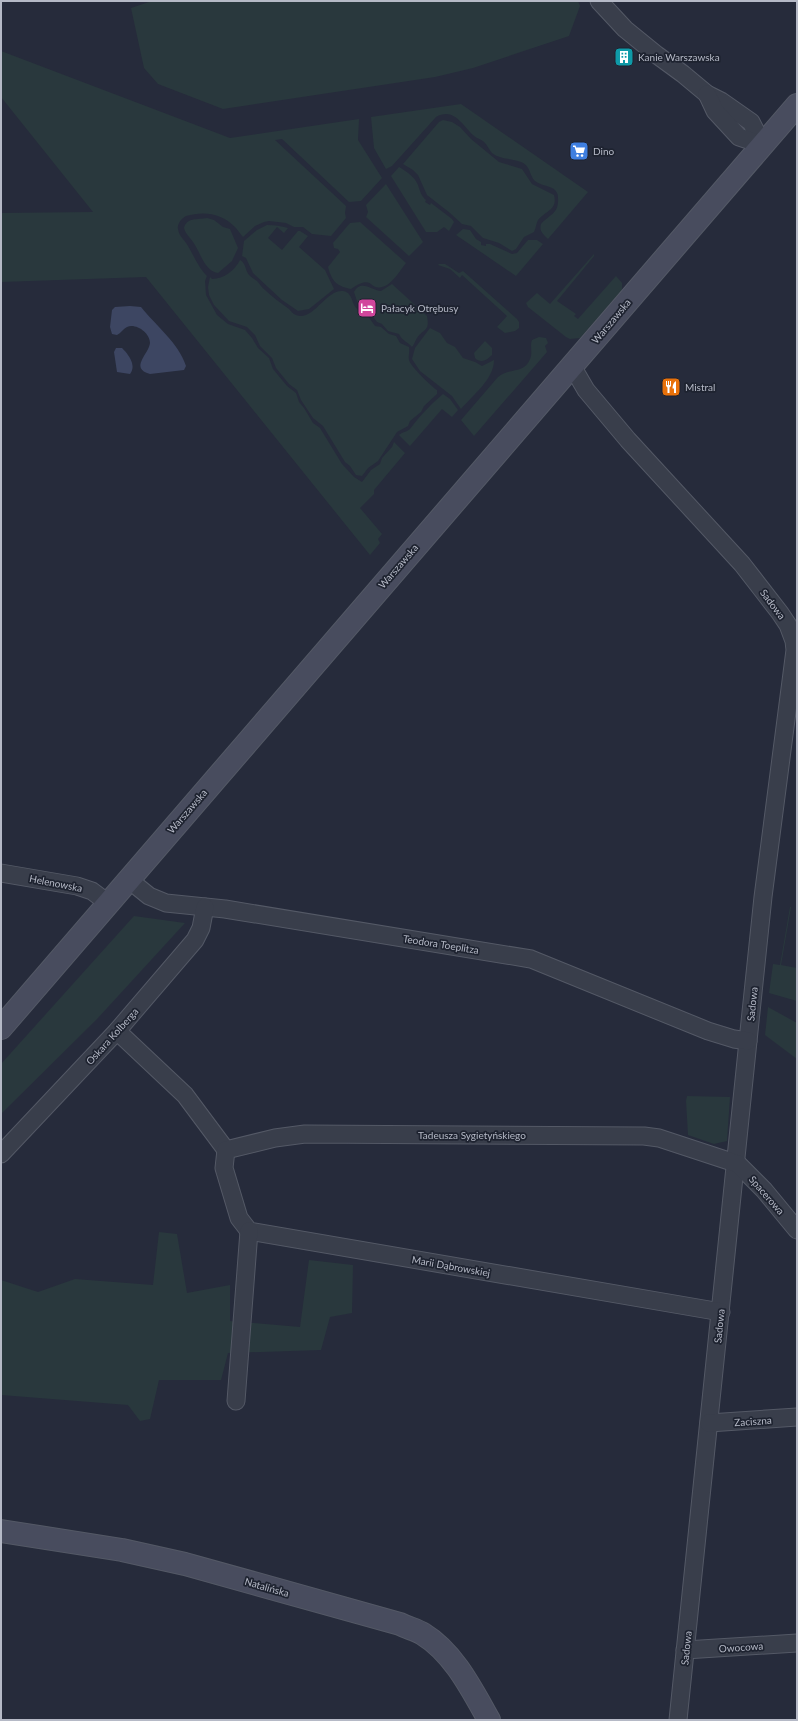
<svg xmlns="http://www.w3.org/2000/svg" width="798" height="1721" font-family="Lato,sans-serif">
  <rect width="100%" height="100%" fill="#262b3b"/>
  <g fill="#29383d">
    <path d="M 152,1 L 578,1 L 580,6 L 569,36 L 473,68 L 435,77 L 223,109 L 158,84 L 144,68 L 131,8 Z"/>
    <path d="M 1,51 L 230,138 L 359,119 L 358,140 L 382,178 L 361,201 L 349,202 L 282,139 L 275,140 L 346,206 L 345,213 L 346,218 L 331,236 L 312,234 L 303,227 L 294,227 L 286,223 L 269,221 L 264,222 L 255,226 L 243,237 C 240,234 238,230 235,227 C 221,213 204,211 186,216 C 181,219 177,224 178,229 C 179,237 185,240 188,246 C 194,256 198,267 207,276 L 205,281 L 206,295 L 217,315 L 228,324 L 245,330 L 252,338 L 258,348 L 269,358 L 273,369 L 287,386 L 296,393 L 299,402 L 304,408 L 313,423 L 320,428 L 342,464 L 354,477 L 362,482 L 371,470 L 380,464 L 382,458 L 392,447 L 394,442 L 405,453 L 374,490 L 374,494 L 360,508 L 382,534 L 378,539 L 380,543 L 370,555 L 146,277 L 1,282 L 1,213 L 93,212 L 1,97 Z"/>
    <path d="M 461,104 L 588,192 L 548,239 C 543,234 539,231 541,224 C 550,214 559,214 558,198 C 558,193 556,190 552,188 C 546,185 540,185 535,181 C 529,175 531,166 521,162 C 512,158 501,160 492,153 C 489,150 488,146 485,143 C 482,139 477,139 473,135 C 462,125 454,107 436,117 L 392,166 L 386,169 L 374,148 L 371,117 Z"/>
    <path d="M 443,120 L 452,122 L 460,127 L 471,139 L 499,162 L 522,169 L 532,184 L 554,195 C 558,210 545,211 538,220 C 536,224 536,228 534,232 L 524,237 L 516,249 L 512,251 L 499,243 L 483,238 L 471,226 L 462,224 L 450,213 L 427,195 L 418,175 L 413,170 L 403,164 L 439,122 Z"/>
    <path d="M 399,167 C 407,172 414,176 418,185 C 420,191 421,196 426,200 L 425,202 L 430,205 L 431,203 L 452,219 L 454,222 L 449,231 L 444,227 L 437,232 L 426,232 L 391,176 Z"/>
    <path d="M 386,184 L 423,242 L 409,256 L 366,217 L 368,212 L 366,205 Z"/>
    <path d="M 207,218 L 214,220 L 223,227 L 230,229 L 238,248 L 232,261 L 218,273 C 204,271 200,251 193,242 C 190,237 186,235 184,228 C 187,217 197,220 207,218 Z"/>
    <path d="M 360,222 L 406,263 C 400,270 392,285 382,287 C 369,291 374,273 351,289 C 337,286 332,282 328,267 L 340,252 L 338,249 L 334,248 L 333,243 L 350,223 Z"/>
    <path d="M 267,225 C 275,225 281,226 288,228 L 284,233 L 277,227 L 268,238 L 282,250 L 298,231 L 300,231 L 308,236 L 299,247 L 325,270 L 334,289 L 309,309 L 298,311 L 282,300 L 253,273 L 246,258 L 242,256 L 244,241 L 257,230 Z"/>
    <path d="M 463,229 L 470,230 L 476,239 L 481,242 L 481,245 L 486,246 L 486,244 L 490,244 L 512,254 L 517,253 L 528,240 L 537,240 L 543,244 L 516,276 L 456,235 Z"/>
    <path d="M 594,254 L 594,256 L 557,301 L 576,314 L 574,316 L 578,319 L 616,276 L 622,283 L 622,290 L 580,338 L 570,339 L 566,337 L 528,307 L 526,303 L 537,293 L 550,304 Z"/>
    <path d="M 240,260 C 246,263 245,270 249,275 C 251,277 254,279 257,281 C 260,284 261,287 265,290 C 272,297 281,303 289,309 C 291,311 293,314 296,315 C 313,322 326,289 343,291 C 356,293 349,311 365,312 L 375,326 L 381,327 L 389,334 L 396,336 L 400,343 L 409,347 C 410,352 408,356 409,360 C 410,366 433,388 437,390 L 437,394 L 424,406 L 421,412 L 410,421 L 408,426 L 397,432 L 378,461 L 368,468 L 362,476 L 356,475 L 350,466 L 345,462 L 323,426 L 313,418 L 301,400 L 297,390 L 289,384 L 276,368 L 272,358 L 260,346 L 255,335 L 247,327 L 229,321 L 214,305 L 209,295 L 208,287 L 210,277 L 212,279 C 224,279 235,270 240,260 Z"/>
    <path d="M 439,264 L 445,264 L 459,273 L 463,271 L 517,319 L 519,322 L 519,328 L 515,331 L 505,333 L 497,327 L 507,316 L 462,275 L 460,278 L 450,269 L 438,265 Z"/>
    <path d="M 392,284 L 427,316 C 430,332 424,328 417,338 C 415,341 414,345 412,347 C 408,342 402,341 399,334 L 388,331 L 382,324 L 377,322 L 369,311 L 359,307 L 354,292 C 361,279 371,290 381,291 Z"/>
    <path d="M 430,328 L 440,333 L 447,343 L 455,347 L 463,358 L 475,362 L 482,366 L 494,360 C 494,379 473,395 461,409 L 452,396 L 420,371 L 412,359 L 415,348 Z"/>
    <path d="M 539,337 L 546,338 L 548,343 L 545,346 L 547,352 L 474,436 L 461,420 L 498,377 C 510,367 526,375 531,356 C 532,351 530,345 532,340 Z"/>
    <path d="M 485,341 L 492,348 L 492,355 C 487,360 481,364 475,358 L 474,353 Z"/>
    <path d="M 443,394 L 450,399 L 458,410 L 452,417 L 442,409 L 410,446 L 399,435 C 402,432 407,432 410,429 C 420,416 430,405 443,394 Z"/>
    <path d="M 790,907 L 791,907 L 781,965 L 797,968 L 797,1001 L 769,993 L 773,964 L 780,965 Z"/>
    <path d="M 134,916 L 185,923 L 97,1019 L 1,1114 L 1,1064 Z"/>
    <path d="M 768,1007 L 797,1023 L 797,1059 L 765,1035 Z"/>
    <path d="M 687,1096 L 730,1097 L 727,1141 L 714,1144 L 688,1135 L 686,1101 Z"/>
    <path d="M 159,1232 L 177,1234 L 187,1293 L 230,1285 L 230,1321 L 300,1327 L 309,1260 L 353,1265 L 352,1313 L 330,1317 L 321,1350 L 228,1353 L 221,1380 L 159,1380 L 150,1419 L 140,1421 L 128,1405 L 1,1395 L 1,1280 L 38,1292 L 75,1279 L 153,1285 Z"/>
  </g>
  <g fill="#3d4662">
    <path d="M 130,306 L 141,307 C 156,326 178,342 186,366 L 184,370 L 150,374 C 129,368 149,354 150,343 C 150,333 136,323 127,327 C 123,329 121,333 117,335 L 112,334 L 110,327 L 112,310 L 115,307 Z"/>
    <path d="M 116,348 L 122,348 C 128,354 137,365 130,374 L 117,372 L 114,352 Z"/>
  </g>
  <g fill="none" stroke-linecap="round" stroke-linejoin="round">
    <defs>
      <g id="street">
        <path d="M 599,1 L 625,29 L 657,55 L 683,74 L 707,94 L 721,101 L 751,122 L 763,145"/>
        <path d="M 707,94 L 715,111 L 739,137 L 763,145"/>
        <path d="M 572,366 L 586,390 L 628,440 L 742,564 L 780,613 L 788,625 L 794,641 L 795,650 L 791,681 L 763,897 L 751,1012 L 678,1720"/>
        <path d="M 1,873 L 77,886 L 92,891 L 108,903"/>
        <path d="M 128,879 L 149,896 L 166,903 L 225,909 L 531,959 L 708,1031 L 734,1039 L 748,1041"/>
        <path d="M 117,1031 L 185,1095 L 226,1150"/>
        <path d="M 1,1154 L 117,1031 L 195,940 L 201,928 L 205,907"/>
        <path d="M 721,1312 L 249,1231 L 239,1218 L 224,1168 L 226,1150 L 275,1138 L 305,1134 L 644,1136 L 659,1138 L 738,1164 L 764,1190 L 797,1230"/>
        <path d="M 236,1401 L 249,1231"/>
        <path d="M 709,1423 L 797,1417"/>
        <path d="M 685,1650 L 797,1643"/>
      </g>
      <g id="secondary">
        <path d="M 1,1028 L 797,105"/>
        <path d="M 1,1531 L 122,1550 L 185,1564 L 400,1624 C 408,1628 417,1630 423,1634 C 454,1653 472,1690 489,1720"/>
      </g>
    </defs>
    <use href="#street" stroke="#545966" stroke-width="19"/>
    <use href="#secondary" stroke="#545966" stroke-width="24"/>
    <use href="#street" stroke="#393e4b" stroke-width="17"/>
    <use href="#secondary" stroke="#484c5e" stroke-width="22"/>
  </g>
  <defs>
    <symbol id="building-square" viewBox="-11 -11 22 22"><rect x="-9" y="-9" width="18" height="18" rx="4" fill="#0f9aa8" stroke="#1e2330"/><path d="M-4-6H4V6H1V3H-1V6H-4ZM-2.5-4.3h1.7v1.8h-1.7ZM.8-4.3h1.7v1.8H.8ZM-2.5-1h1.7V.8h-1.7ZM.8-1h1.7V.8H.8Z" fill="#fff"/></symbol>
    <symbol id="supermarket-square" viewBox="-11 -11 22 22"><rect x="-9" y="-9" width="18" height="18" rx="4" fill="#3f7fe0" stroke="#1e2330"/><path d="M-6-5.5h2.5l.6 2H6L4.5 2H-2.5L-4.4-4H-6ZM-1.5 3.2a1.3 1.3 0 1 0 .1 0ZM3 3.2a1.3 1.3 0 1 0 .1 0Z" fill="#fff"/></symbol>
    <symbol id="hotel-square" viewBox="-11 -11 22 22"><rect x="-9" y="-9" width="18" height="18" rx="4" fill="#d1479c" stroke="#1e2330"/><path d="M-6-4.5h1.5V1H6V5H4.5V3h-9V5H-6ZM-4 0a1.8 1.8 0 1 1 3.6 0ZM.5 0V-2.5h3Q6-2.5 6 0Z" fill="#fff"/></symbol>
    <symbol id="restaurant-square" viewBox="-11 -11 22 22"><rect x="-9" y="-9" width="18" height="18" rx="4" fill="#e8710a" stroke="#1e2330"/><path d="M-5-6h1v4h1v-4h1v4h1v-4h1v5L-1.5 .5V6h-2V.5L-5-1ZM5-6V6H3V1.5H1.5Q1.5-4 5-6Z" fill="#fff"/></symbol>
  </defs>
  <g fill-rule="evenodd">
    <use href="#building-square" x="613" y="46" width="22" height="22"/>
    <use href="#supermarket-square" x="568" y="140" width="22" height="22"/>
    <use href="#hotel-square" x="356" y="297" width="22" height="22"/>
    <use href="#restaurant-square" x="660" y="376" width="22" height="22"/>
  </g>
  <g text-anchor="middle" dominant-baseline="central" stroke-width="3.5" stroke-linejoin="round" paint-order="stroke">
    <g font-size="10" fill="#b5b9c6" stroke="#1e2330" text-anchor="start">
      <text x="638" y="57">Kanie Warszawska</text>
      <text x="593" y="151">Dino</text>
      <text x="381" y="308">Pałacyk Otrębusy</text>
      <text x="685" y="387">Mistral</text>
    </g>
    <g font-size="10" fill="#b5b9c6" stroke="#1e2330">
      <text transform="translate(611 321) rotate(-50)">Warszawska</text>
      <text transform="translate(398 566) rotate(-49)">Warszawska</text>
      <text transform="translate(773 604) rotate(53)">Sadowa</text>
      <text transform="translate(187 811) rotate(-49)">Warszawska</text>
      <text transform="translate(56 883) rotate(11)">Helenowska</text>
      <text transform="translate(441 944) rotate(9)">Teodora Toeplitza</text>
      <text transform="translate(752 1004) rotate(-84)">Sadowa</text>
      <text transform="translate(112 1036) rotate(-48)">Oskara Kolberga</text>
      <text x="472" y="1135">Tadeusza Sygietyńskiego</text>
      <text transform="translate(767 1195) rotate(49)">Spacerowa</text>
      <text transform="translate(451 1266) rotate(10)">Marii Dąbrowskiej</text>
      <text transform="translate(719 1326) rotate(-84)">Sadowa</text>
      <text transform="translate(753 1421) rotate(-4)">Zaciszna</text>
      <text transform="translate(267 1587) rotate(16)">Natalińska</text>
      <text transform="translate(741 1647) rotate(-4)">Owocowa</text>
      <text transform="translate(686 1648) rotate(-84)">Sadowa</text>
    </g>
  </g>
  <rect width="798" height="1721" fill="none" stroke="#b5b9c6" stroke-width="4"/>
</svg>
